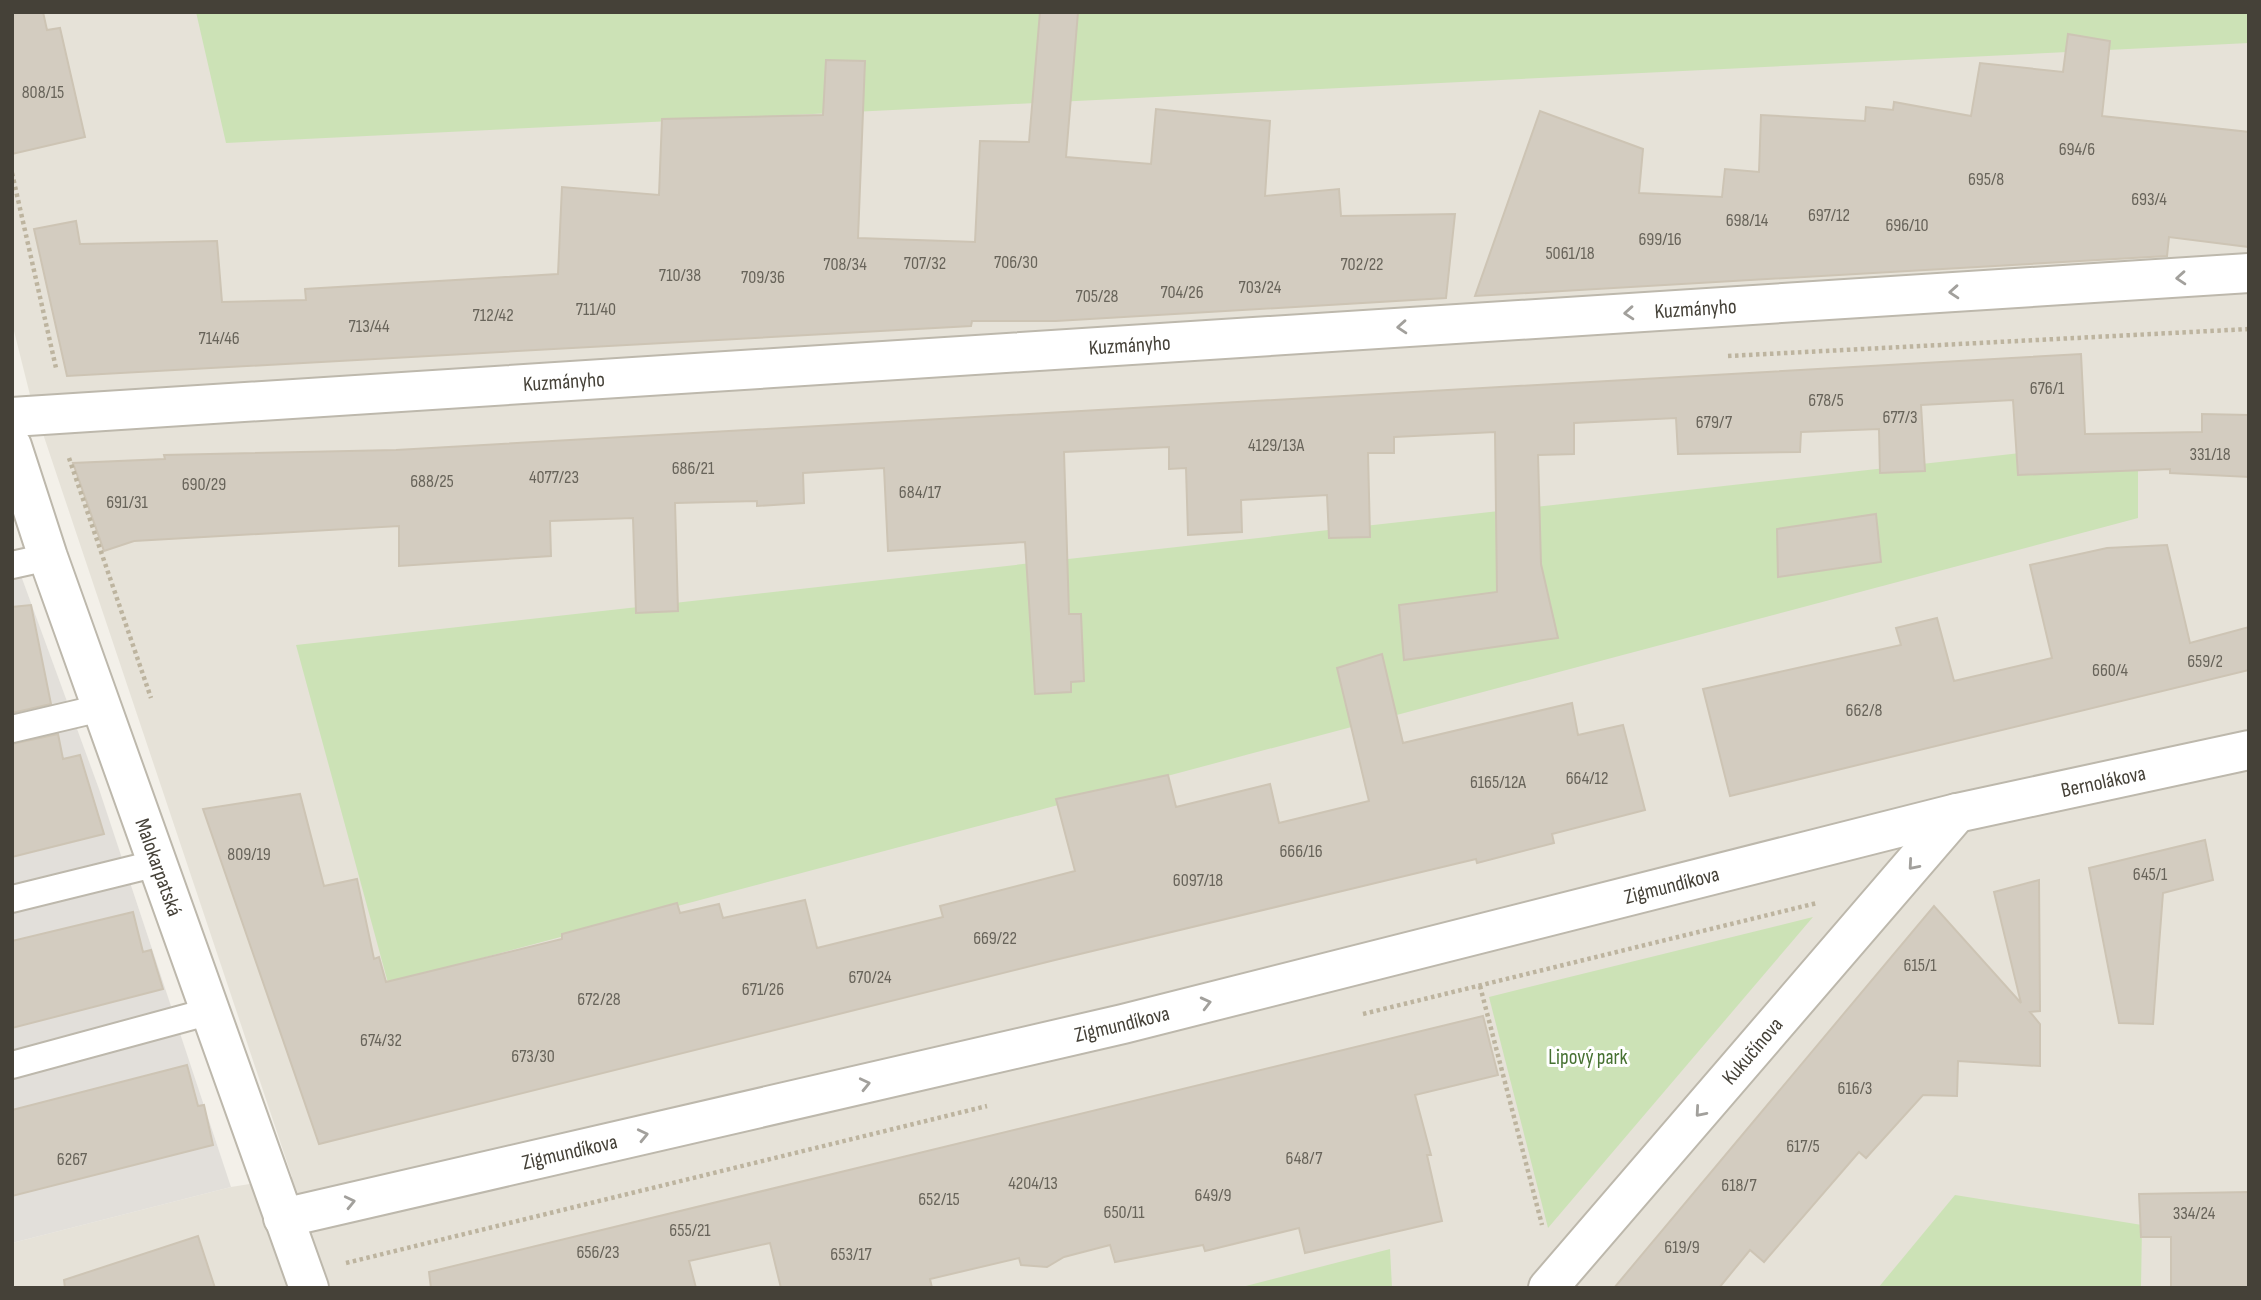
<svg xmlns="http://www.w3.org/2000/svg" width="2261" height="1300" font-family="'Sofia Sans Condensed',sans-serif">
  <rect width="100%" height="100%" fill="#f3f0e9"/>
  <path fill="#e6e2d8" d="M 12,12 L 2249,12 L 2249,1288 L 12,1288 L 12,1243 L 231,1187 L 292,1177 L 30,395 L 12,323 Z"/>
  <path fill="#e2dfda" d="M 12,551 L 99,789 L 231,1187 L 12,1243 Z"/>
  <g fill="#cce2b6">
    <path d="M 196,12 L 2249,12 L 2249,43 L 226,143 Z"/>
    <path d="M 2138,440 L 2138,518 L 388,983 L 296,645 Z"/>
    <path d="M 1813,917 L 1548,1228 L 1489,997 Z"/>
    <path d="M 1955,1195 L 2142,1225 L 2141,1288 L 1878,1288 Z"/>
    <path d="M 1390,1249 L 1392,1288 L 1238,1288 Z"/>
  </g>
  <g fill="#d3ccc0" stroke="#cdc4b4" stroke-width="2">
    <path d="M 12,12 L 43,12 L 47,30 L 60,28 L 85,137 L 12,154 Z"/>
    <path d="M 1040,12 L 1078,12 L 1066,157 L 1151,164 L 1156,109 L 1270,121 L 1265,196 L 1339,189 L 1341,216 L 1455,214 L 1446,298 L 1056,321 L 972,321 L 971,326 L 67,376 L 34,229 L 76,221 L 80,244 L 217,241 L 222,302 L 306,300 L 305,289 L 558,274 L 562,187 L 659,195 L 662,119 L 823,115 L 826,60 L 865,61 L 858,238 L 975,242 L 980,141 L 1029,142 Z"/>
    <path d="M 2068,34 L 2110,41 L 2102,116 L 2249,132 L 2249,247 L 2169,237 L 2167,256 L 1475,296 L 1540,111 L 1643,149 L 1639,193 L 1722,197 L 1725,169 L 1759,172 L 1761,115 L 1865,121 L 1866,107 L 1893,110 L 1894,102 L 1971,116 L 1980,63 L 2063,72 Z"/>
    <path d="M 2081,354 L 2085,434 L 2202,432 L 2202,414 L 2249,415 L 2249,477 L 2170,473 L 2170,469 L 2018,475 L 2013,400 L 1921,405 L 1925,471 L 1880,473 L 1879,429 L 1801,432 L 1800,452 L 1678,454 L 1676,418 L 1574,423 L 1574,454 L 1538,455 L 1541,564 L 1558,638 L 1404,660 L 1399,605 L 1497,592 L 1495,432 L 1394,437 L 1394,453 L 1368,453 L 1370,537 L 1329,538 L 1327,495 L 1241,500 L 1242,532 L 1188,535 L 1186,468 L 1169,469 L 1169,447 L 1064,452 L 1069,614 L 1081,614 L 1084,681 L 1071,682 L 1071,692 L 1035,694 L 1025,542 L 888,551 L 884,468 L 803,473 L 804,503 L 757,506 L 757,501 L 675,503 L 678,611 L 636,613 L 633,518 L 550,521 L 551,556 L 399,566 L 399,526 L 134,541 L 104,551 L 73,463 L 165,459 L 164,455 L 396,450 Z"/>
    <path d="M 1876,514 L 1881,562 L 1778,577 L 1777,529 Z"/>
    <path d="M 2167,545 L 2190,643 L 2249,627 L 2249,670 L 1730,796 L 1703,689 L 1901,645 L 1896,628 L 1937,618 L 1954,681 L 2052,658 L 2030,565 L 2107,548 Z"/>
    <path d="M 31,605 L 51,704 L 12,713 L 12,607 Z"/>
    <path d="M 1382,654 L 1403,743 L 1572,703 L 1578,735 L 1623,725 L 1645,810 L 1552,834 L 1554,843 L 1477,863 L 1476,859 L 1388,880 L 1055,960 L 319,1144 L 203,809 L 300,794 L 324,886 L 357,879 L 374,959 L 379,957 L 386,982 L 562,939 L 562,934 L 677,903 L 680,913 L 719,904 L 723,918 L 805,900 L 817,948 L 943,917 L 940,906 L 1075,871 L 1056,799 L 1168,775 L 1176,807 L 1270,784 L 1279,823 L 1369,801 L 1337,668 Z"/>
    <path d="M 58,734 L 63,759 L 80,755 L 104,834 L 12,857 L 12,744 Z"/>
    <path d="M 2205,840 L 2213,880 L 2163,893 L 2153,1024 L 2119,1023 L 2089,868 Z"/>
    <path d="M 2039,880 L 2040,1011 L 2030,1012 L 2040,1024 L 2040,1066 L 1958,1061 L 1957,1096 L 1923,1095 L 1866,1158 L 1859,1152 L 1764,1262 L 1750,1250 L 1719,1288 L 1614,1288 L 1934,906 L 2021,1003 L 1994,892 Z"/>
    <path d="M 133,912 L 143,952 L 151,950 L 163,989 L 12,1028 L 12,941 Z"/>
    <path d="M 1483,1016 L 1498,1075 L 1415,1095 L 1431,1155 L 1427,1155 L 1442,1221 L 1305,1253 L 1299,1228 L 1205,1251 L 1203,1245 L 1115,1262 L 1110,1245 L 1064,1257 L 1047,1267 L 1021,1265 L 1019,1258 L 930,1279 L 932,1288 L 781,1288 L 770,1243 L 689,1261 L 696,1288 L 431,1288 L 429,1272 Z"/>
    <path d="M 187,1065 L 198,1106 L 204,1105 L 213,1145 L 12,1196 L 12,1110 Z"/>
    <path d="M 2249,1192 L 2249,1288 L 2171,1288 L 2171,1237 L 2141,1237 L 2139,1194 Z"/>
    <path d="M 198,1236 L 215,1288 L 65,1288 L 64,1280 Z"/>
  </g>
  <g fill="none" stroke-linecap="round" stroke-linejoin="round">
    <defs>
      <g id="lane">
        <path d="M 12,565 L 48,557"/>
        <path d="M 12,729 L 101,708"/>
        <path d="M 12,899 L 158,863"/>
        <path d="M 12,1065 L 211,1011"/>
      </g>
      <g id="street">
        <path id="s1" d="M 12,417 L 2249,273"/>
        <path id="s2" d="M 12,446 L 48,557 L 309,1288"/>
        <path id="s3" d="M 283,1218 L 1123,1024 L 1957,813 L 2249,750"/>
        <path id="s4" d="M 1548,1288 L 1957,813"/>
      </g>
    </defs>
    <use href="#lane" stroke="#bdb8ac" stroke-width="30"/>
    <use href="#street" stroke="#bdb8ac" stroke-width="42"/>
    <g stroke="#bdb49f" stroke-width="4.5" stroke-dasharray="3.5 3.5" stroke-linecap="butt">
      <path d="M 12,173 L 56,368"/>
      <path d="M 1728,356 L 2249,329"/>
      <path d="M 69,458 L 151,698"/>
      <path d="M 1480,986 L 1542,1225"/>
      <path d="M 1363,1014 L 1817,903"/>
      <path d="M 346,1263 L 987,1106"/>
    </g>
    <use href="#lane" stroke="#fff" stroke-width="26"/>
    <use href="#street" stroke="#fff" stroke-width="38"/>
  </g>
  <defs><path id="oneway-chevron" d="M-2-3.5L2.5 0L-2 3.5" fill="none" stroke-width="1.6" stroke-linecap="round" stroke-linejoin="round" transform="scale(1.75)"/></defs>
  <g stroke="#a2a09c">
    <use href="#oneway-chevron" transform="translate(2181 278) rotate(176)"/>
    <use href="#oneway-chevron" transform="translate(1954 292) rotate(176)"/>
    <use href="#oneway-chevron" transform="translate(1629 313) rotate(176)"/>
    <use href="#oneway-chevron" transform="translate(1402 327) rotate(176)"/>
    <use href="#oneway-chevron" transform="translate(1913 865) rotate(131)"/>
    <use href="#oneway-chevron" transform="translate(1206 1003) rotate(-14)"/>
    <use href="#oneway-chevron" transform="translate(865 1084) rotate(-13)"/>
    <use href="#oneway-chevron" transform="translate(1700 1112) rotate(131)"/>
    <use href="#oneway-chevron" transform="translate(643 1135) rotate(-13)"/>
    <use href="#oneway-chevron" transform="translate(350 1202) rotate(-13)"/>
  </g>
  <g text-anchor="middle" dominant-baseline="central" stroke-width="6" stroke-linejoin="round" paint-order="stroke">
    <g font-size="18" fill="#68645a">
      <text x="43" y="92">808/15</text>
      <text x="2077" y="149">694/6</text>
      <text x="1986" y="179">695/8</text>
      <text x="2149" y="199">693/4</text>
      <text x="1829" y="215">697/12</text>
      <text x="1747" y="220">698/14</text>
      <text x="1907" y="225">696/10</text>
      <text x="1660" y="239">699/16</text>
      <text x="1570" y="253">5061/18</text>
      <text x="1016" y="262">706/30</text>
      <text x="925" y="263">707/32</text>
      <text x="845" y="264">708/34</text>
      <text x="1362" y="264">702/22</text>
      <text x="680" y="275">710/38</text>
      <text x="763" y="277">709/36</text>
      <text x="1260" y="287">703/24</text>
      <text x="1182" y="292">704/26</text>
      <text x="1097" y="296">705/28</text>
      <text x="596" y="309">711/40</text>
      <text x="493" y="315">712/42</text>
      <text x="369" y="326">713/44</text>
      <text x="219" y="338">714/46</text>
      <text x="2047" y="388">676/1</text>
      <text x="1826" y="400">678/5</text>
      <text x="1900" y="417">677/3</text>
      <text x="1714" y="422">679/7</text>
      <text x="1276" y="445">4129/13A</text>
      <text x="2210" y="454">331/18</text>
      <text x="693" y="468">686/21</text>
      <text x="554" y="477">4077/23</text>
      <text x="432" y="481">688/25</text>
      <text x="204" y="484">690/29</text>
      <text x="920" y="492">684/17</text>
      <text x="127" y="502">691/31</text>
      <text x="2205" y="661">659/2</text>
      <text x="2110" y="670">660/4</text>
      <text x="1864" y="710">662/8</text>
      <text x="1587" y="778">664/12</text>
      <text x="1498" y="782">6165/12A</text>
      <text x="1301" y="851">666/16</text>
      <text x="249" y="854">809/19</text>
      <text x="2150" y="874">645/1</text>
      <text x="1198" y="880">6097/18</text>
      <text x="995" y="938">669/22</text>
      <text x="1920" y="965">615/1</text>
      <text x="870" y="977">670/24</text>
      <text x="763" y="989">671/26</text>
      <text x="599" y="999">672/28</text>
      <text x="381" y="1040">674/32</text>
      <text x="533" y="1056">673/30</text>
      <text x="1855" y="1088">616/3</text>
      <text x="1803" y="1146">617/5</text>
      <text x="1304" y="1158">648/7</text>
      <text x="72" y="1159">6267</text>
      <text x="1033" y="1183">4204/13</text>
      <text x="1739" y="1185">618/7</text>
      <text x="1213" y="1195">649/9</text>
      <text x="939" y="1199">652/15</text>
      <text x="1124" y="1212">650/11</text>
      <text x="2194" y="1213">334/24</text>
      <text x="690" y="1230">655/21</text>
      <text x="1682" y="1247">619/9</text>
      <text x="598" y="1252">656/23</text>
      <text x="851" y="1254">653/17</text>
    </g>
    <g font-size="21" fill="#454138" stroke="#fff">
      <text stroke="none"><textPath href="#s1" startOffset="1687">Kuzmányho</textPath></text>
      <text stroke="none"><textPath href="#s1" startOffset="1120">Kuzmányho</textPath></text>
      <text stroke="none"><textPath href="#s1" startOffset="553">Kuzmányho</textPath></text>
      <text stroke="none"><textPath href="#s3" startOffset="1872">Bernolákova</textPath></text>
      <text stroke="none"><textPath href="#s2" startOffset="446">Malokarpatská</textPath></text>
      <text stroke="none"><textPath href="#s3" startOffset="1428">Zigmundíkova</textPath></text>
      <text stroke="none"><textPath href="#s3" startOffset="861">Zigmundíkova</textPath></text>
      <text stroke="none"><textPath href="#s4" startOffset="313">Kukučínova</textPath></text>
      <text stroke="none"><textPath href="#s3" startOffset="294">Zigmundíkova</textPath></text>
    </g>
    <g font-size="21" fill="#467131" stroke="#fff">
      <text x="1588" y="1057">Lipový park</text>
    </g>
  </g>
  <rect width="2261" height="1300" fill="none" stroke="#454138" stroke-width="28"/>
</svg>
